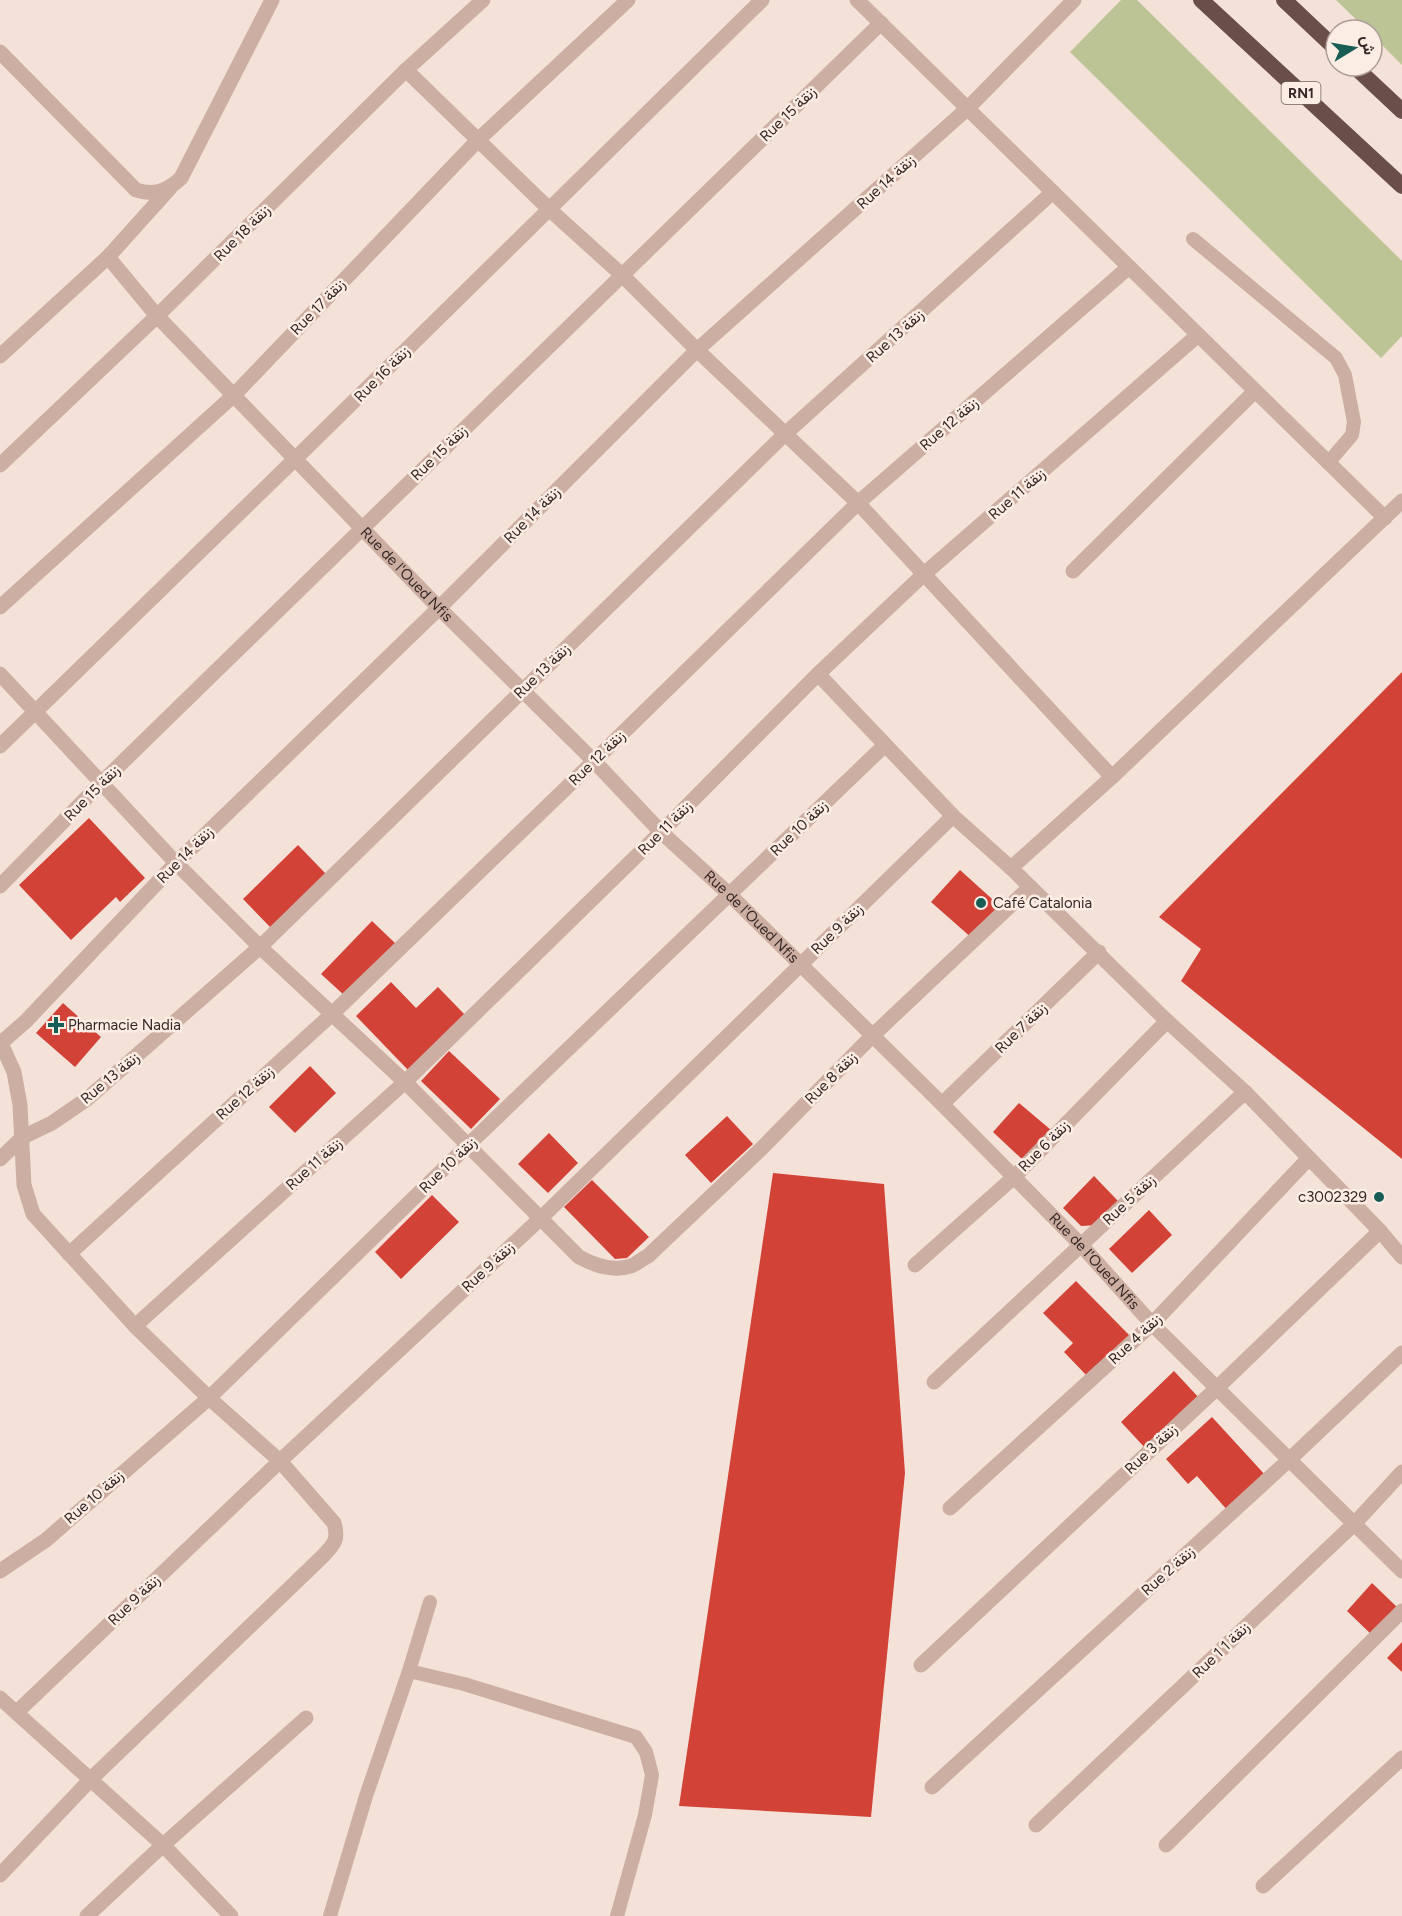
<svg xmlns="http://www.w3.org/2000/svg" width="1402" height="1916" font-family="Figtree,Vazirmatn,sans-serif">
  <rect width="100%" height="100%" fill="#f4e2d8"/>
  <g fill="#bcc496">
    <path d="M 1121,0 L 1137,0 L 1402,261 L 1402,336 L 1381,358 L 1070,52 Z"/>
    <path d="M 1336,0 L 1402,0 L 1402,65 L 1372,35 L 1372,30 L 1367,30 Z"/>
  </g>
  <g fill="#d24237">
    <path d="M 1402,672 L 1402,1159 L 1181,981 L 1201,949 L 1159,917 Z"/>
    <path d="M 89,818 L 145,878 L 120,902 L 116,897 L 71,940 L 19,885 Z"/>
    <path d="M 298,845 L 326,874 L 271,928 L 243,899 Z"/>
    <path d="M 960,870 L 1001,907 L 973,939 L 931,902 Z"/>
    <path d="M 372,921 L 396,944 L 345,996 L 321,974 Z"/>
    <path d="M 391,982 L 416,1008 L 438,987 L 466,1016 L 409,1071 L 356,1016 Z"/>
    <path d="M 63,1003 L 101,1037 L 75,1067 L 36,1033 Z"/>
    <path d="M 449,1051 L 500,1099 L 471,1129 L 421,1081 Z"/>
    <path d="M 310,1066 L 336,1093 L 295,1133 L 269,1107 Z"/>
    <path d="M 1019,1103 L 1051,1130 L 1024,1161 L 993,1132 Z"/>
    <path d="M 727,1116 L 753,1144 L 711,1183 L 685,1155 Z"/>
    <path d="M 549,1133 L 578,1163 L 548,1193 L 518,1164 Z"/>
    <path d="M 773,1173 L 884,1184 L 905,1473 L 871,1817 L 679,1806 Z"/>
    <path d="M 1094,1176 L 1120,1203 L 1098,1225 L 1081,1226 L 1063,1208 Z"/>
    <path d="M 592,1180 L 649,1237 L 627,1258 L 615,1259 L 564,1207 Z"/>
    <path d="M 432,1195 L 459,1222 L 401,1279 L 375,1252 Z"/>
    <path d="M 1149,1210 L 1172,1235 L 1132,1273 L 1109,1249 Z"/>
    <path d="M 1076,1281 L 1131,1337 L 1089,1378 L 1064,1352 L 1073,1343 L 1043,1313 Z"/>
    <path d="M 1174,1371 L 1201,1400 L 1147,1450 L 1121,1422 Z"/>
    <path d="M 1212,1417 L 1267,1477 L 1229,1512 L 1197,1476 L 1188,1484 L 1166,1459 Z"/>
    <path d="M 1372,1583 L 1398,1608 L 1373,1636 L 1347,1611 Z"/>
    <path d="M 1402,1642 L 1402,1672 L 1387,1658 Z"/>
  </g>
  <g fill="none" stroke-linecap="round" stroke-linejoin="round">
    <g stroke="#cdaea3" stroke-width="14">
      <path d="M 1193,239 L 1336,358 L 1345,375 L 1354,422 L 1352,435 L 1328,463"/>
      <path d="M 409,1671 L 464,1684 L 636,1737 L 646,1752 L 652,1775 L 645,1815 L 617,1916"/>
      <path d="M 330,1916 L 366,1796 L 409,1671 L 430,1602"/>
    </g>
    <g stroke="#cdaea3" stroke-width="15">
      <path d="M 857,0 L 1385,518"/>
      <path d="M 0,52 L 136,190 C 154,196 167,191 181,178 L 272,0"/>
      <path d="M 406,70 L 549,209 L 622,275 L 697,350 L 858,503 L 1112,777"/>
      <path id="s1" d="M 108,257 L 157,316 L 439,608 L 594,761 L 661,832 L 729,894 L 942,1104 L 1081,1245 L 1152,1324 L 1402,1571"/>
      <path d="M 0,356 L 108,257 L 170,188"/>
      <path d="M 0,465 L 157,316 L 406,70 L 483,0"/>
      <path d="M 1073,571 L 1255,391"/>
      <path d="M 0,607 L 233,396 L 479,139 L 628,0"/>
      <path d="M 0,674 L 176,863 L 260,947 L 405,1082 L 579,1257 C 594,1265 613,1272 631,1266 C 636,1264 642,1259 648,1256 L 761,1149 L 872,1036 L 1030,887"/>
      <path d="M 818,674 L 953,816 L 1011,868 L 1167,1021 L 1245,1092 L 1380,1231 L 1402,1257"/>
      <path d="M 0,746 L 295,459 L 762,0"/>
      <path d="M 1011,868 L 1112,777 L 1402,501"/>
      <path d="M 0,886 L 100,784 L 881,23"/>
      <path d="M 0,1041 L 14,1072 L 20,1105 L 24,1185 L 33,1214 L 135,1326 L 209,1398 L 280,1461 L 334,1523 C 339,1540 334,1544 323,1556 L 91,1779 L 0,1875"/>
      <path d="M 2,1042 L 26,1021 L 176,863 L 439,608 L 697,350 L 968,108 L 1074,0"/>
      <path d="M 942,1104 L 1099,952"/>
      <path d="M 0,1159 L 23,1137 L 52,1123 L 87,1099 L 260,947 L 785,434 L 1053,192"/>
      <path d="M 69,1254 L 331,1015 L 594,761 L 858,503 L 1129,267"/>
      <path d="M 915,1265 L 1014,1177 L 1167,1021"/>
      <path d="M 135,1326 L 405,1082 L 661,832 L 818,674 L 923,575 L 1198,335"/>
      <path d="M 934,1382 L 1245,1092"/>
      <path d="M 950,1508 L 1152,1324 L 1309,1158"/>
      <path d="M 0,1571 L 46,1540 L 209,1398 L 467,1146 L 885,745"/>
      <path d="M 921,1665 L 1218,1387 L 1380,1231"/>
      <path d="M 0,1698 L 163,1845 L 231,1916"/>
      <path d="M 17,1712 L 280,1461 L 541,1218 L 953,816"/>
      <path d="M 932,1787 L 1290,1459 L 1402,1353"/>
      <path d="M 1036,1825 L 1355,1523 L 1402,1472"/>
      <path d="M 1166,1845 L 1402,1611"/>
      <path d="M 1263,1886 L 1402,1758"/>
      <path d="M 87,1916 L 163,1845 L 306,1718"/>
    </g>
    <g stroke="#6a4e48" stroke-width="16">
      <path d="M 1201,0 L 1402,186"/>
      <path d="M 1284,0 L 1336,49"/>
      <path d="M 1354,66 L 1402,111"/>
    </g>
  </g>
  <g fill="#175c55" stroke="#fbede4" stroke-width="2">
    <circle cx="981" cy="903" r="6"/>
    <path d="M53 1016h6v6h6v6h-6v6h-6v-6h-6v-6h6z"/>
    <circle cx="1379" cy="1197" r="6"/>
  </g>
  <g text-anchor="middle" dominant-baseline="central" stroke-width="5" stroke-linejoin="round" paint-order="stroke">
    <rect fill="#fbede4" stroke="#72635f" stroke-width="1.5" x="1281.5" y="82" width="39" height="22" rx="4.5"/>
    <g font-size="14" font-weight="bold" fill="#372826">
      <text x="1301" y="93">RN1</text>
    </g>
    <g font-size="15" fill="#372826" stroke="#fbede4">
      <text transform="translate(788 114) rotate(-44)">Rue 15 زنقة</text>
      <text transform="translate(886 182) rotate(-42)">Rue 14 زنقة</text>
      <text transform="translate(242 233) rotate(-45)">Rue 18 زنقة</text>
      <text transform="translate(318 307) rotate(-46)">Rue 17 زنقة</text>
      <text transform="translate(895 336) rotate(-42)">Rue 13 زنقة</text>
      <text transform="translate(382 374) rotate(-45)">Rue 16 زنقة</text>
      <text transform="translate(949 424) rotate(-41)">Rue 12 زنقة</text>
      <text transform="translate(439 453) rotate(-44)">Rue 15 زنقة</text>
      <text transform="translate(1017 494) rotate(-41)">Rue 11 زنقة</text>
      <text transform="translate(532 515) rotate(-45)">Rue 14 زنقة</text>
      <text stroke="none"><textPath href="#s1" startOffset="436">Rue de l'Oued Nfis</textPath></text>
      <text transform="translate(542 671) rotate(-44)">Rue 13 زنقة</text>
      <text transform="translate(597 758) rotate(-44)">Rue 12 زنقة</text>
      <text transform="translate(92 793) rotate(-45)">Rue 15 زنقة</text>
      <text transform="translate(665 828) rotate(-45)">Rue 11 زنقة</text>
      <text transform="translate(799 828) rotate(-44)">Rue 10 زنقة</text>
      <text transform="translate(185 855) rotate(-45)">Rue 14 زنقة</text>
      <text stroke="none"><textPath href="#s1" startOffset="922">Rue de l'Oued Nfis</textPath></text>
      <text transform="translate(837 929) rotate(-44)">Rue 9 زنقة</text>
      <text transform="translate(1021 1028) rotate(-44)">Rue 7 زنقة</text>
      <text transform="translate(110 1078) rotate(-40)">Rue 13 زنقة</text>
      <text transform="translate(831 1078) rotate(-45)">Rue 8 زنقة</text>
      <text transform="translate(245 1093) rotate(-42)">Rue 12 زنقة</text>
      <text transform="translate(1044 1146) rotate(-45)">Rue 6 زنقة</text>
      <text transform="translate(314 1164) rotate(-42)">Rue 11 زنقة</text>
      <text transform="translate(448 1165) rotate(-44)">Rue 10 زنقة</text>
      <text transform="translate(1129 1200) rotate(-43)">Rue 5 زنقة</text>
      <text stroke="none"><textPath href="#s1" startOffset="1408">Rue de l'Oued Nfis</textPath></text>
      <text transform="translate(488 1267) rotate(-43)">Rue 9 زنقة</text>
      <text transform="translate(1135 1339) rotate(-43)">Rue 4 زنقة</text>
      <text transform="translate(1151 1449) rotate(-43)">Rue 3 زنقة</text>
      <text transform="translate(94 1497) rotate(-41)">Rue 10 زنقة</text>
      <text transform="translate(1168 1571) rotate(-42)">Rue 2 زنقة</text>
      <text transform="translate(134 1600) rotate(-44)">Rue 9 زنقة</text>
      <text transform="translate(1221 1650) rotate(-44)">Rue 1 زنقة 1</text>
    </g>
    <g font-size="15" fill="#372826" stroke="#fbede4" text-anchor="start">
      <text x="993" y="903">Café Catalonia</text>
      <text x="68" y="1025">Pharmacie Nadia</text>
      <text x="1367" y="1197" text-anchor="end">c3002329</text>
    </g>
  </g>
  <g transform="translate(1354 48) rotate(79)"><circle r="28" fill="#fbede4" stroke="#ad9e98" stroke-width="1.5"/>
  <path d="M0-4.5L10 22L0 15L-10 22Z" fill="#175c55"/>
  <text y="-9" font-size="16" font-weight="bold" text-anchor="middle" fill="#372826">ش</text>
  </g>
</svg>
